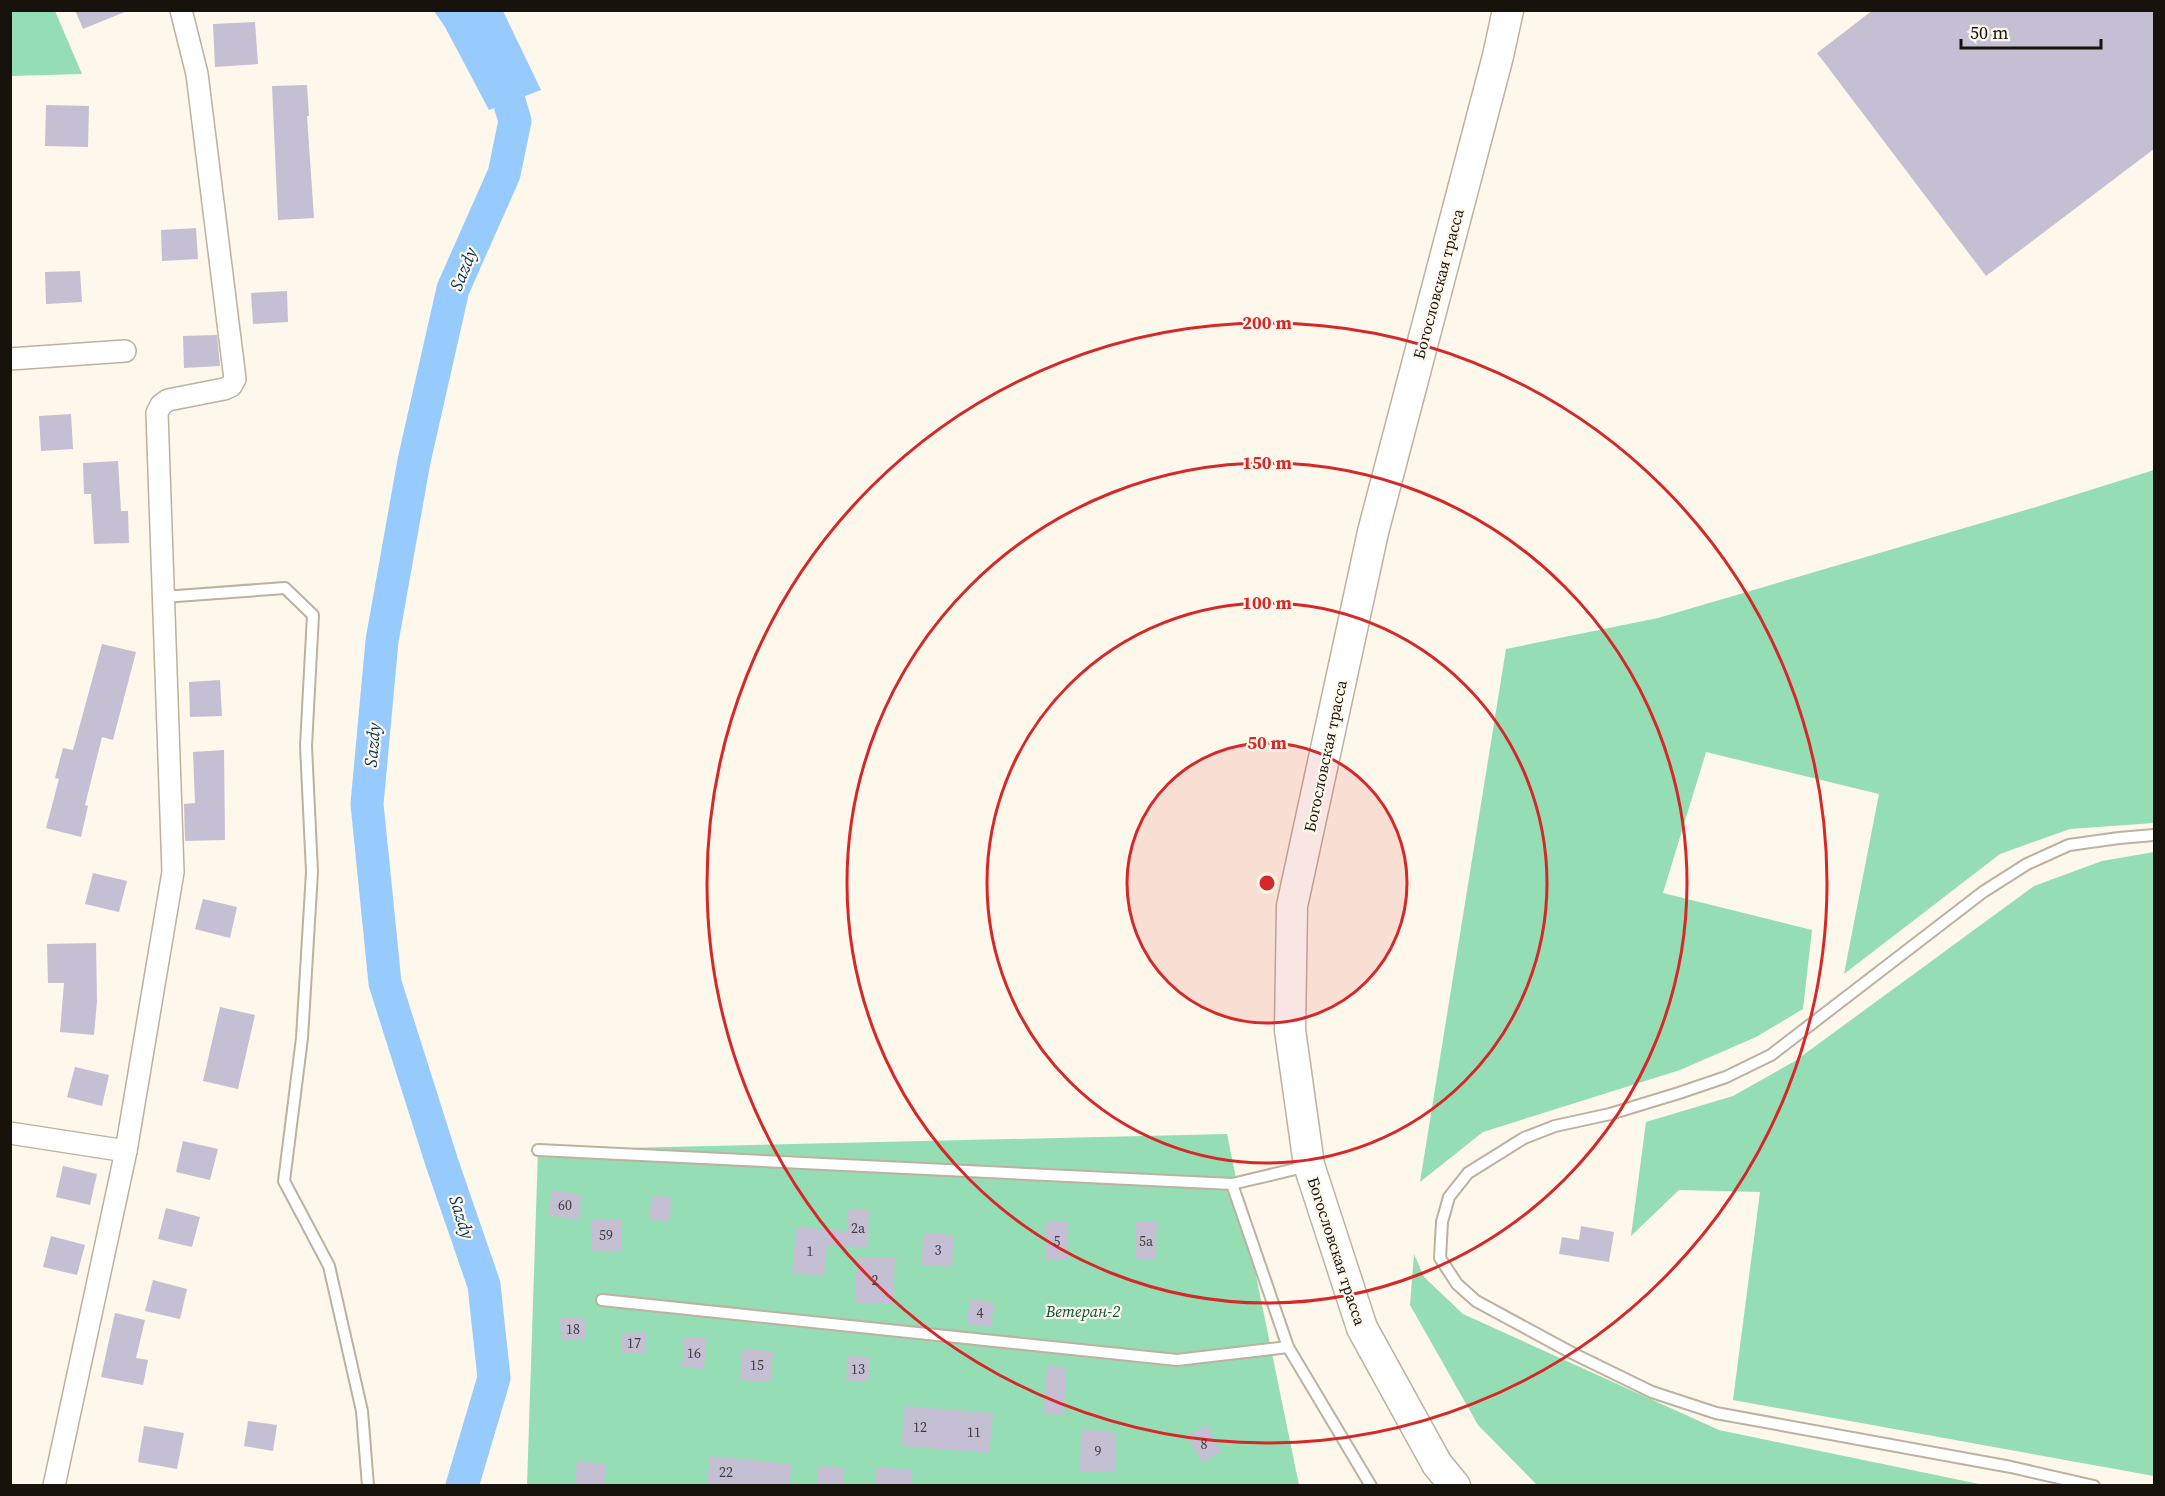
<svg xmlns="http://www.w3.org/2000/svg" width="2165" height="1496" font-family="'Source Serif 4',serif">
  <rect width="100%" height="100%" fill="#fef7eb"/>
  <g fill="#95ddb4">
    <path d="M 10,11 L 55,11 L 82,74 L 11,76 Z"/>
    <path d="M 2154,470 L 2154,823 L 2070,829 L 2000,854 L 1844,974 L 1879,794 L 1706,752 L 1663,893 L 1812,930 L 1803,1009 L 1756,1037 L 1680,1070 L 1483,1132 L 1420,1182 L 1506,649 L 1658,618 L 2036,507 Z"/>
    <path d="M 2154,852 L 2154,1476 L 1733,1400 L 1760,1192 L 1679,1190 L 1631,1236 L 1646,1122 L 1733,1096 L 1795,1061 L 2034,886 L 2102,861 Z"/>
    <path d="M 1227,1134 L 1299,1485 L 527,1486 L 538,1150 Z"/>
    <path d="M 1414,1254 L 1424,1277 L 1463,1314 L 1719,1430 L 1984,1485 L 1537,1485 L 1478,1425 L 1410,1305 Z"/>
  </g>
  <path fill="#97cbfe" d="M 434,11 L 503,11 L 541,90 L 489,110 L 445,27 Z"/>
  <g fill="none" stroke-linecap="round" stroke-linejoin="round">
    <path stroke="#97cbfe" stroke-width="33" d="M 462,1486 L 494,1378 L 484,1285 L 442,1163 L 385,983 L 367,804 L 382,641 L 414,461 L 453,289 L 504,174 L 515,121 L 500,70 L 471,10"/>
  </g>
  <g fill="#c5bfd3">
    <path d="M 75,10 L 127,10 L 127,11 L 83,29 Z"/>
    <path d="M 1873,10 L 2154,10 L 2154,149 L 1986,276 L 1817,53 Z"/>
    <path d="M 255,22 L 258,64 L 215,67 L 213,24 Z"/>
    <path d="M 307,85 L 309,116 L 307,116 L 314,218 L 278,220 L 272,86 Z"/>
    <path d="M 46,105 L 89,106 L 88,147 L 45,146 Z"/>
    <path d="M 196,228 L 198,259 L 162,261 L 161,230 Z"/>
    <path d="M 80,271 L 82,302 L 46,304 L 45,272 Z"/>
    <path d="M 287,291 L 288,322 L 253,324 L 251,293 Z"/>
    <path d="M 217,335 L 220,366 L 184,368 L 183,336 Z"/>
    <path d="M 71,414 L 73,449 L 41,451 L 39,416 Z"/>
    <path d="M 118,461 L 121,511 L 128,511 L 129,543 L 94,544 L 91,494 L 84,494 L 83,463 Z"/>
    <path d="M 102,644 L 136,652 L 113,740 L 102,737 L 85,805 L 88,806 L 81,837 L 46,828 L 59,779 L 55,778 L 63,748 L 73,750 Z"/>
    <path d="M 220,680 L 222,716 L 190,717 L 189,682 Z"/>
    <path d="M 224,750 L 225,840 L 185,841 L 184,804 L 195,803 L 193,752 Z"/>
    <path d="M 93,873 L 127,881 L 119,912 L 85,904 Z"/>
    <path d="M 203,899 L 237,907 L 230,938 L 195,929 Z"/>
    <path d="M 96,943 L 97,1001 L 94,1035 L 60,1032 L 64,983 L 48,983 L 47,944 Z"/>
    <path d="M 220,1007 L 255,1015 L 238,1089 L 203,1081 Z"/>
    <path d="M 75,1067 L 109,1075 L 102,1106 L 67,1097 Z"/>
    <path d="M 183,1141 L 218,1149 L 210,1180 L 176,1172 Z"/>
    <path d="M 63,1166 L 97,1174 L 90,1205 L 56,1197 Z"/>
    <path d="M 552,1190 L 582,1195 L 578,1220 L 548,1215 Z"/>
    <path d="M 652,1195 L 672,1198 L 669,1222 L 649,1219 Z"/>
    <path d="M 166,1208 L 200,1217 L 192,1247 L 158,1239 Z"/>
    <path d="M 848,1209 L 869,1209 L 868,1247 L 827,1246 L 824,1276 L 792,1273 L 796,1227 L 847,1231 Z"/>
    <path d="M 591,1219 L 621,1219 L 621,1251 L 592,1251 Z"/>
    <path d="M 1046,1221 L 1068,1222 L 1067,1260 L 1045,1260 Z"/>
    <path d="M 1136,1222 L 1157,1222 L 1156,1260 L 1135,1260 Z"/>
    <path d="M 1581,1226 L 1614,1232 L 1609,1262 L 1559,1254 L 1562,1237 L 1579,1240 Z"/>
    <path d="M 924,1233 L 954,1235 L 952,1267 L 921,1265 Z"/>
    <path d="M 51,1236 L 85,1245 L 77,1275 L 43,1267 Z"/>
    <path d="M 857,1257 L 895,1258 L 893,1304 L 855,1303 Z"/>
    <path d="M 153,1280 L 187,1289 L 180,1319 L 145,1311 Z"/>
    <path d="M 970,1299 L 994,1302 L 991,1327 L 967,1324 Z"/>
    <path d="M 115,1313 L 145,1320 L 136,1358 L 148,1360 L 143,1385 L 101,1377 Z"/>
    <path d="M 560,1318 L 585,1318 L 585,1339 L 561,1340 Z"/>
    <path d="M 646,1332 L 646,1354 L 622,1354 L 621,1333 Z"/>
    <path d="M 684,1337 L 706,1338 L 704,1369 L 682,1367 Z"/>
    <path d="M 742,1349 L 773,1351 L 771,1382 L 740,1380 Z"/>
    <path d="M 848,1356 L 870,1357 L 868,1382 L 846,1380 Z"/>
    <path d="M 1047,1366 L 1066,1367 L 1064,1415 L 1044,1414 Z"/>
    <path d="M 905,1406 L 993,1413 L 989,1453 L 901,1446 Z"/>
    <path d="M 248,1421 L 277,1425 L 273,1451 L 244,1446 Z"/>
    <path d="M 1207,1425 L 1221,1452 L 1202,1463 L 1187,1436 Z"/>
    <path d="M 144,1426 L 184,1433 L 177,1469 L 138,1462 Z"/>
    <path d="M 1081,1430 L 1116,1431 L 1115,1471 L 1080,1471 Z"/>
    <path d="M 710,1456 L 791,1464 L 789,1485 L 707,1485 Z"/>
    <path d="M 577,1461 L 606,1464 L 604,1485 L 575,1485 Z"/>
    <path d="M 818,1466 L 843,1467 L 843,1485 L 818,1485 Z"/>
    <path d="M 876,1467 L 912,1470 L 911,1485 L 875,1485 Z"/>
  </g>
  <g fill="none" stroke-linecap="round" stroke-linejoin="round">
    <defs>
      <g id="service">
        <path d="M 163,597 L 285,588 L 313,615 L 306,746 L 312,872 L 302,1038 L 284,1181 L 329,1266 L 362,1411 L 368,1486"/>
        <path d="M 538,1150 L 1232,1184 L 1288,1347"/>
        <path d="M 1232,1184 L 1308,1166"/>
        <path d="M 602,1300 L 1177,1360 L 1288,1347 L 1371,1486"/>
        <path d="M 2094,1486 L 2011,1467 L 1716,1413 L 1652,1392 L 1572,1353 L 1476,1301 L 1457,1284 L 1440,1258 L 1442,1222 L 1449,1197 L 1468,1173 L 1524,1138 L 1555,1126 L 1610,1114 L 1679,1093 L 1726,1077 L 1771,1055 L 1983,892 L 2027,864 L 2069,845 L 2119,838 L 2154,835"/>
      </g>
      <g id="minor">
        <path d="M 10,359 L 125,351"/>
        <path d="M 10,1133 L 126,1151"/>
        <path d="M 54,1486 L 126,1151 L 173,872 L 157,413 L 161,405 L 168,400 L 224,389 L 231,386 L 235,379 L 197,74 L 181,10"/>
      </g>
      <path id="secondary" d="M 1455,1486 L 1437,1464 L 1362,1328 L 1309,1165 L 1290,1030 L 1292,906 L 1373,532 L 1498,56 L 1508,10"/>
    </defs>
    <use href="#service" stroke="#bdb19f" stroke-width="14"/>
    <use href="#minor" stroke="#bdb19f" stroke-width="24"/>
    <use href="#secondary" stroke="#bdb19f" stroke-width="33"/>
    <use href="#service" stroke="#fff" stroke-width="10"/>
    <use href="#minor" stroke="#fff" stroke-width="21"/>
    <use href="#secondary" stroke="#fff" stroke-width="30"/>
  </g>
  <circle cx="1267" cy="883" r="140" fill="#d62828" fill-opacity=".12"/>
  <g fill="none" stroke="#d62828" stroke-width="3">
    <circle cx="1267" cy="883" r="140"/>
    <circle cx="1267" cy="883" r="280"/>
    <circle cx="1267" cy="883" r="420"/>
    <circle cx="1267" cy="883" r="560"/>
  </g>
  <g text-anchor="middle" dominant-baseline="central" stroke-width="4.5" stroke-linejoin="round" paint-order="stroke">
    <g font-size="14" fill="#423e3e">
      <text x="565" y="1205">60</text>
      <text x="858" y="1228">2а</text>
      <text x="606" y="1235">59</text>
      <text x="1057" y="1241">5</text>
      <text x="1146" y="1241">5а</text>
      <text x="938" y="1250">3</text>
      <text x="810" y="1251">1</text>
      <text x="875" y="1280">2</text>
      <text x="980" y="1313">4</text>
      <text x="573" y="1329">18</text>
      <text x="634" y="1343">17</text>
      <text x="694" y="1353">16</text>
      <text x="757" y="1365">15</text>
      <text x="858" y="1369">13</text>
      <text x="920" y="1427">12</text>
      <text x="974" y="1432">11</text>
      <text x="1204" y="1444">8</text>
      <text x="1098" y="1451">9</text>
      <text x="726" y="1472">22</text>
    </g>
    <g font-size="16" fill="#17130c" stroke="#fef7eb">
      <text transform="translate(1438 284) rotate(-75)">Богословская трасса</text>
      <text transform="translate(1325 756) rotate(-78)">Богословская трасса</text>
      <text transform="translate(1337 1251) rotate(72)">Богословская трасса</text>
    </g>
    <g font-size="16" font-style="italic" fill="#055032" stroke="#fef7eb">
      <text x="1083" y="1311">Ветеран-2</text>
    </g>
    <g font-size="18" font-style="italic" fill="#01345b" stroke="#fef7eb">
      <text transform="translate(463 269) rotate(-68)">Sazdy</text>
      <text transform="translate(372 745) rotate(-85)">Sazdy</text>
      <text transform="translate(462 1217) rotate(72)">Sazdy</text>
    </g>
  </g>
  <circle cx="1267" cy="883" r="9" fill="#d62828" stroke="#fef7eb" stroke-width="3"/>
  <g font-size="18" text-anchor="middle" font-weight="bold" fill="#d62828" stroke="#fef7eb" stroke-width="4.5" stroke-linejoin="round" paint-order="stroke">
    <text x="1267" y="329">200 m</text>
    <text x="1267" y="469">150 m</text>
    <text x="1267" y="609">100 m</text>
    <text x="1267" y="749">50 m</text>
  </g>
  <rect width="2165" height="1496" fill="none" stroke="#17130c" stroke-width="24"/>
  <path d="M1961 39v9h140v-9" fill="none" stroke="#17130c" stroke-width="3"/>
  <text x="1970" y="39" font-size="18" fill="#17130c" stroke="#fef7eb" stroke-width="4.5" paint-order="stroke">50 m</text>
</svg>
